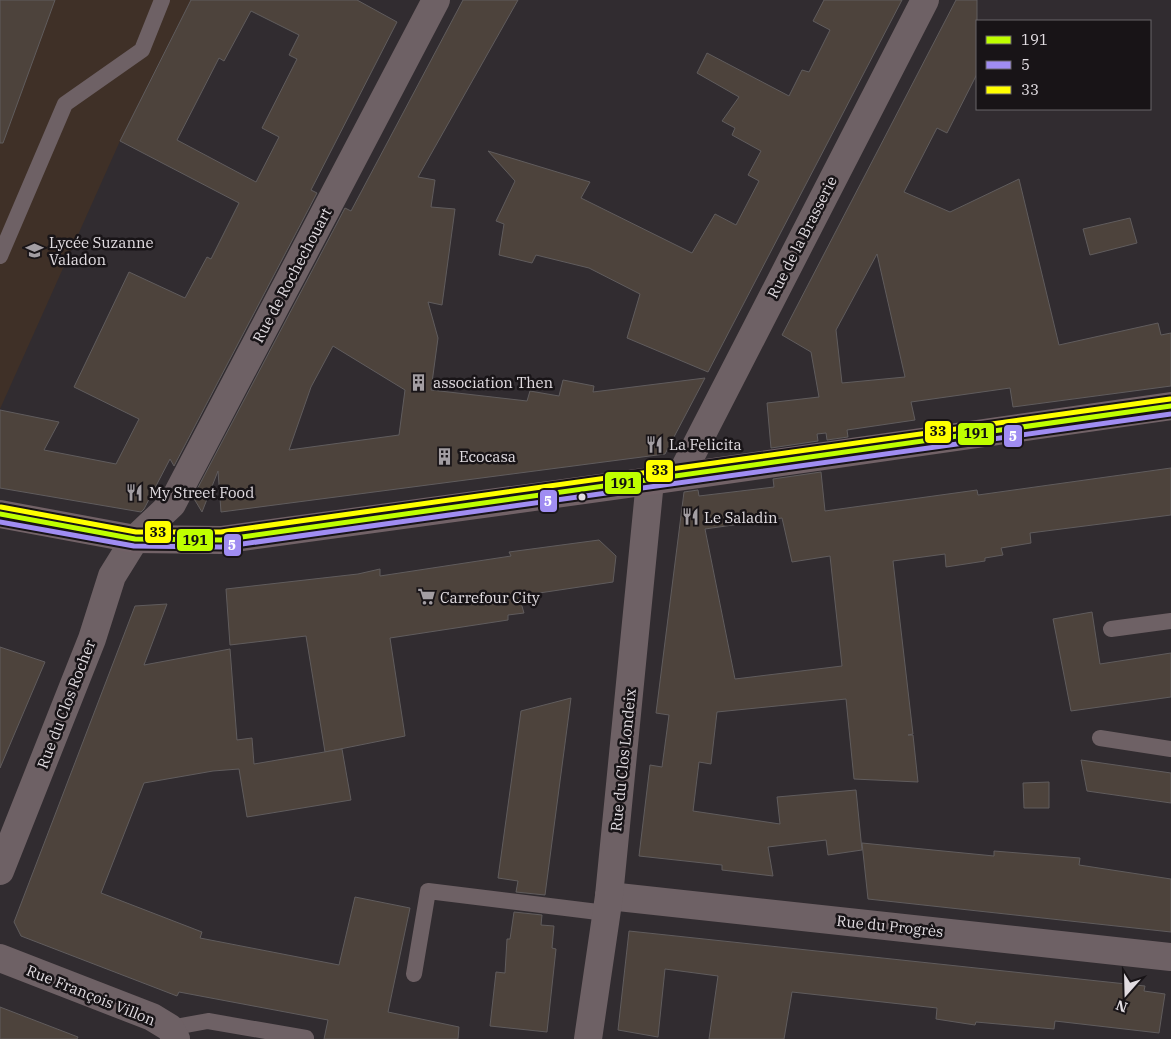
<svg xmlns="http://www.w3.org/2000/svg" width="1171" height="1039" font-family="'IBM Plex Serif',serif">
  <rect width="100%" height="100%" fill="#312c30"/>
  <path fill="#3f3027" d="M 0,0 L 191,0 L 120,141 L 0,409 Z"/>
  <g fill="#4d433c" stroke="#605c5d" fill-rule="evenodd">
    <path d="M 0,0 L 55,0 L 3,143 L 0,143 Z"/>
    <path d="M 191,0 L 357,0 L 397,22 L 311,190 L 317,193 L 174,466 L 170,459 L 144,509 L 141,512 L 0,488 L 0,410 L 59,422 L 44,450 L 116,464 L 139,419 L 74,387 L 86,362 L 129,272 L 185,298 L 207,257 L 211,259 L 239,203 L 120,141 ZM 251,11 L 299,35 L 289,55 L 297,59 L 262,128 L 279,137 L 256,182 L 177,140 L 219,58 L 224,61 Z"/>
    <path d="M 463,0 L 518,0 L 418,177 L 435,180 L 431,207 L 455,209 L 442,305 L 428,302 L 438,338 L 431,390 L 527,401 L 530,391 L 559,396 L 563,380 L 594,386 L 593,392 L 705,378 L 665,454 L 221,512 L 218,471 L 202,512 L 193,497 L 345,208 L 351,211 ZM 333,346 L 405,390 L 399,435 L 289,450 L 311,387 Z"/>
    <path d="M 824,0 L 902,0 L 708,372 L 627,338 L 640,294 L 589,268 L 536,255 L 532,263 L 499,255 L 504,224 L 496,221 L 515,181 L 488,151 L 590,182 L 581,198 L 692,253 L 715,214 L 736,225 L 759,181 L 748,175 L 761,151 L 732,135 L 735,128 L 722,121 L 739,97 L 697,73 L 707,53 L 789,96 L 802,70 L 809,72 L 830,30 L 813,21 Z"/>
    <path d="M 956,0 L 977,0 L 977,74 L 947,133 L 937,128 L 904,192 L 950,212 L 1019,179 L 1059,345 L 1158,323 L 1161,335 L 1171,333 L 1171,386 L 1013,407 L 1010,388 L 911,402 L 915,420 L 847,430 L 848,437 L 827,440 L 826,433 L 817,434 L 818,441 L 771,448 L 767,403 L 819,397 L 811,352 L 782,335 ZM 877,254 L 905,377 L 842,383 L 836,330 Z"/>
    <path d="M 1130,218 L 1137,243 L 1090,255 L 1083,229 Z"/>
    <path d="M 1171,468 L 1171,515 L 1030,533 L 1031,543 L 1001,548 L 1003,555 L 985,558 L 985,561 L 946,567 L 945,554 L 893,561 L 913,734 L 908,735 L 913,735 L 918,782 L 854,779 L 846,699 L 717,712 L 711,764 L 699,762 L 693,811 L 780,824 L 777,797 L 856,790 L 862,850 L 828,855 L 826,840 L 768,847 L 773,876 L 722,870 L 722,865 L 639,856 L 650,765 L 662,767 L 669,715 L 656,713 L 684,492 L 698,490 L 699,496 L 774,487 L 773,479 L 821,472 L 825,511 L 977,490 L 978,495 ZM 782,518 L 792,562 L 830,556 L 842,666 L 735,679 L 705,529 Z"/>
    <path d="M 599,540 L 616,556 L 613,582 L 519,596 L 524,613 L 508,615 L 508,620 L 390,638 L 405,736 L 325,752 L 306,636 L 230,645 L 226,589 L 358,574 L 380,569 L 380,576 L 511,556 L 509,552 Z"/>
    <path d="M 167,604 L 144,665 L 230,649 L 237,740 L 252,738 L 254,764 L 342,749 L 351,800 L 247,817 L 239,769 L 213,771 L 144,783 L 101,893 L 202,932 L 200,938 L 339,965 L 355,897 L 410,908 L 388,1012 L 459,1027 L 458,1039 L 324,1039 L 328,1020 L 179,992 L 177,996 L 21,936 L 14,922 L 135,606 Z"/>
    <path d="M 1092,612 L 1100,664 L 1171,653 L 1171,697 L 1071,711 L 1053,619 Z"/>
    <path d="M 0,647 L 45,662 L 0,768 Z"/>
    <path d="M 571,698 L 545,895 L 516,892 L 518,881 L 498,878 L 521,711 Z"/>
    <path d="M 1081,760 L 1171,773 L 1171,803 L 1087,791 Z"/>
    <path d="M 1049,782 L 1049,808 L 1024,808 L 1023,783 Z"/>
    <path d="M 862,843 L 994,856 L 994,851 L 1080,858 L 1079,865 L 1171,879 L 1171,932 L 868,899 Z"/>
    <path d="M 514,912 L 542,915 L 541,925 L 554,926 L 552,948 L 556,949 L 547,1032 L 490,1026 L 496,972 L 505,973 L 507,939 L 510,939 Z"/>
    <path d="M 629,931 L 1145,986 L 1144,991 L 1165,994 L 1159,1033 L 1055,1021 L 1054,1029 L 976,1022 L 975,1025 L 936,1019 L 937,1008 L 792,992 L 784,1039 L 709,1039 L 718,976 L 665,969 L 658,1037 L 618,1030 Z"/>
    <path d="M 0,1007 L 78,1037 L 77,1039 L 0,1039 Z"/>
  </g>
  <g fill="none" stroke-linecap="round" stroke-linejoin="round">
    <g stroke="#6e6165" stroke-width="16">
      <path d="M 0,256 L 65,104 L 142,50 L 162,0"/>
      <path d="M 1111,629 L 1171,621"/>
      <path d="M 1100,738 L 1171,749"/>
      <path d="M 414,974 L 428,891 L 606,913"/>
      <path d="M 170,1028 L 208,1021 L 306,1038"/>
    </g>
    <g stroke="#6e6165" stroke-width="28">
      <path d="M 681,475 L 925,0"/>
      <path d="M 0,871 L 92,639 L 112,576 L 135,539 L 172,504 L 436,0"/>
      <path d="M 609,896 L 1171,957"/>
      <path d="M 0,958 L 152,1017 L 170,1028 L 176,1039"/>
      <path d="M 588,1039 L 609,896 L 650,481"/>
    </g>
    <path stroke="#726267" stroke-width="28" d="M 0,514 L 135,539 L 221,540 L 650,481 L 1171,406"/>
    <defs>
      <path id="bus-1" d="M 0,514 L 135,539 L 221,540 L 1171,406"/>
      <path id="bus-2" d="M 0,522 L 134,546 L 221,547 L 1171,414"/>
      <path id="bus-3" d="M 1,507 L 136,532 L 221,532 L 1170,399"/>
    </defs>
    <use href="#bus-1" stroke="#181417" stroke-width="9"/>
    <use href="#bus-2" stroke="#181417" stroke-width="9"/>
    <use href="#bus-3" stroke="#181417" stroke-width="9"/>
    <use href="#bus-1" stroke="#bfff00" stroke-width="5"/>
    <use href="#bus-2" stroke="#a08df2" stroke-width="5"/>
    <use href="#bus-3" stroke="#ff0" stroke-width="5"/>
  </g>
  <defs>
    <symbol id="school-bare" viewBox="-9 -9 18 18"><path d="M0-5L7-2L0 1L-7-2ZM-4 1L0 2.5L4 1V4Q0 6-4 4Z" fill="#a39ea3" stroke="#181417" stroke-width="2.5" paint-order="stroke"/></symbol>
    <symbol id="building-bare" viewBox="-9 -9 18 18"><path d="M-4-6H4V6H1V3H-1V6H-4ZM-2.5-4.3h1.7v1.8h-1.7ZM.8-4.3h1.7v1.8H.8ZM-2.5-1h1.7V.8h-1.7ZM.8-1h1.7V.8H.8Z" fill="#a39ea3" stroke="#181417" stroke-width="2.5" paint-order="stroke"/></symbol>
    <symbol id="restaurant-bare" viewBox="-9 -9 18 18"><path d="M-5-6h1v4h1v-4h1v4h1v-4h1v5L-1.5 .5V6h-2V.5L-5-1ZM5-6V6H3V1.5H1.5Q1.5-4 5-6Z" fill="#a39ea3" stroke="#181417" stroke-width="2.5" paint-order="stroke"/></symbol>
    <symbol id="supermarket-bare" viewBox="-9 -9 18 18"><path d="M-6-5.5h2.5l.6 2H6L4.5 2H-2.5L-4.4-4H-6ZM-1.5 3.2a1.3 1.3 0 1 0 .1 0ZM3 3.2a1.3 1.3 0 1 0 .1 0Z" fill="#a39ea3" stroke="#181417" stroke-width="2.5" paint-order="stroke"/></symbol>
  </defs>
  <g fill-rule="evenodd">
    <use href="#school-bare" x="22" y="238" width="25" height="25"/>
    <use href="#building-bare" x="406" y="370" width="25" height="25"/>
    <use href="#restaurant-bare" x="642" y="432" width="25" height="25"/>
    <use href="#building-bare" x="432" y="444" width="25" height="25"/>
    <use href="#restaurant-bare" x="122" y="480" width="25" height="25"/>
    <use href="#restaurant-bare" x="678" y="504" width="25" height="25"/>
    <use href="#supermarket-bare" x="414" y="584" width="25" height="25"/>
  </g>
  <circle fill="#e1dce1" stroke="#181417" stroke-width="2" cx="582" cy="497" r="4.5"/>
  <g text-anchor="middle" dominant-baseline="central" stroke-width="5" stroke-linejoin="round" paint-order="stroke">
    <g font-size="15" fill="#e1dce1" stroke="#181417">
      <text transform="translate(802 237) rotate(-63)">Rue de la Brasserie</text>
      <text transform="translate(292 275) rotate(-62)">Rue de Rochechouart</text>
      <text transform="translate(66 704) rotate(-69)">Rue du Clos Rocher</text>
      <text transform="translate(623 760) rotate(-84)">Rue du Clos Londeix</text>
      <text transform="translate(890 926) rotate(6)">Rue du Progrès</text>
      <text transform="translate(91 995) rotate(22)">Rue François Villon</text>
    </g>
    <g font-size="15" fill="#e1dce1" stroke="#181417" text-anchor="start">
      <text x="49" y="242">Lycée Suzanne<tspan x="49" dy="17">Valadon</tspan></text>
      <text x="433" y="382">association Then</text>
      <text x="669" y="444">La Felicita</text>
      <text x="459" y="456">Ecocasa</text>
      <text x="149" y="492">My Street Food</text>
      <text x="704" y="517">Le Saladin</text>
      <text x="440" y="597">Carrefour City</text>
    </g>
  </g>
  <g stroke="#181417" stroke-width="2">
    <rect x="924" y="420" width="28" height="24" rx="5" fill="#ff0"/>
    <rect x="957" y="422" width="38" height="24" rx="5" fill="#bfff00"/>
    <rect x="1003" y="424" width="20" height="24" rx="5" fill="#a08df2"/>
    <rect x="645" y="459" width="29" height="24" rx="5" fill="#ff0"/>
    <rect x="604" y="471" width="38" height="24" rx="5" fill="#bfff00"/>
    <rect x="539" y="489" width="19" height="24" rx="5" fill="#a08df2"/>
    <rect x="144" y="520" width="28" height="24" rx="5" fill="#ff0"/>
    <rect x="176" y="528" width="38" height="24" rx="5" fill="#bfff00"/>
    <rect x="223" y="533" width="19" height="24" rx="5" fill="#a08df2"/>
  </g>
  <g font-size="14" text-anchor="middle" font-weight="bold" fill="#fff">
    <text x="1013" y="441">5</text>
    <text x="548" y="506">5</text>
    <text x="232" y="550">5</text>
  </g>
  <g font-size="14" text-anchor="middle" font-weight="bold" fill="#111">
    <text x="938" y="436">33</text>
    <text x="976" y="438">191</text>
    <text x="660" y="475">33</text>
    <text x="623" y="488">191</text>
    <text x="158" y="537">33</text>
    <text x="195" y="545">191</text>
  </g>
  <rect x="976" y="20" width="175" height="90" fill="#181417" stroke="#686468"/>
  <rect x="986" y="36" width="25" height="8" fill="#bfff00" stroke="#686468"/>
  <text x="1021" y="45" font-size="15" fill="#e1dce1">191</text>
  <rect x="986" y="61" width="25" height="8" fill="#a08df2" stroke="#686468"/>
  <text x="1021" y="70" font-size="15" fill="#e1dce1">5</text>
  <rect x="986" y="86" width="25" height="8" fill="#ffff00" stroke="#686468"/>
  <text x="1021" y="95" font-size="15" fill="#e1dce1">33</text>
  <g transform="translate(1126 994) rotate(200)" stroke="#181417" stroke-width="4" paint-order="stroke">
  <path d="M0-4L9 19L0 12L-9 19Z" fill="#e1dce1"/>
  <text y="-8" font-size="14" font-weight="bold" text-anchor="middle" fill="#e1dce1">N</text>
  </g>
</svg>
